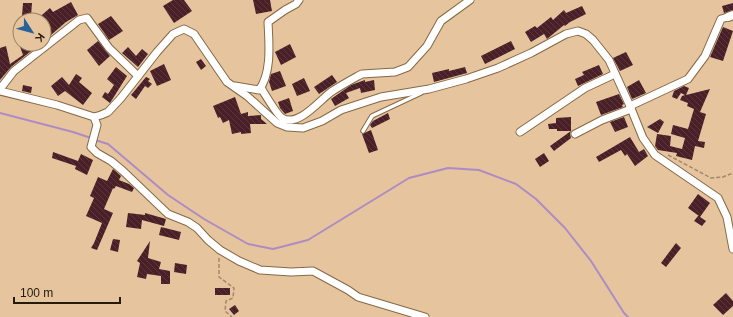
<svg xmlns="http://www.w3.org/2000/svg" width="733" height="317" font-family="Arial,sans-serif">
  <defs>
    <pattern id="building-back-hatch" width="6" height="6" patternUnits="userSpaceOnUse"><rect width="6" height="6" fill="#492027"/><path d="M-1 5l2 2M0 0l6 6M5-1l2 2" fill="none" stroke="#5b373c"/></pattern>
  </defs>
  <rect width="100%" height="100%" fill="#e5c49e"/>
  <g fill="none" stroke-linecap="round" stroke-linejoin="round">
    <g stroke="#ad8cc4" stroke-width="2">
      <path d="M 0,113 L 73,132 L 91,138"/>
      <path d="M 95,140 L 108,144 L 168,195 L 204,219 L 248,244 L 273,249 L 308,240 L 409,178 L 448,168 L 479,170 L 516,184 L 536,199 L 565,228 L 591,261 L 624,313 L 628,317"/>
    </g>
  </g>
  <g fill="url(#building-back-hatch)">
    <path d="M 173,0 L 184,0 L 192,11 L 174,23 L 163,6 Z"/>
    <path d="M 253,0 L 270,0 L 272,11 L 256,14 Z"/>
    <path d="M 71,2 L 78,15 L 66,22 L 44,41 L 44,20 L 36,20 L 50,8 L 53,12 Z"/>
    <path d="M 23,3 L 32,3 L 31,16 L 22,16 Z"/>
    <path d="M 733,3 L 733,10 L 724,13 L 722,6 Z"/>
    <path d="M 582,6 L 586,14 L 570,22 L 565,26 L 564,25 L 547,39 L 544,34 L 531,42 L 525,32 L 535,26 L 537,28 L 551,17 L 553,20 L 564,10 L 566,13 Z"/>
    <path d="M 111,16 L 123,31 L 109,40 L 98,24 Z"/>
    <path d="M 723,27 L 733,31 L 723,61 L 710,57 Z"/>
    <path d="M 98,41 L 110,56 L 99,66 L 87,50 Z"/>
    <path d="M 511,41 L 515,49 L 485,64 L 481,56 Z"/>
    <path d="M 19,44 L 26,44 L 28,50 L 36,44 L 40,44 L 11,67 L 0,80 L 0,48 L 6,46 L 10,64 L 23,55 Z"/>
    <path d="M 290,44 L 296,57 L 281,65 L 275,52 Z"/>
    <path d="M 128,47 L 136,56 L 142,49 L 148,54 L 138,67 L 122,53 Z"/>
    <path d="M 626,52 L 633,65 L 620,71 L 613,58 Z"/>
    <path d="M 201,59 L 206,66 L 201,70 L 196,62 Z"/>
    <path d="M 164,64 L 171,80 L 157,86 L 150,71 Z"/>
    <path d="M 599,65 L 603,74 L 578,86 L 575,79 L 584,75 L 582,72 Z"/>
    <path d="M 116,67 L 127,76 L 110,103 L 102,97 L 105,92 L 108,94 L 114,85 L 107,79 Z"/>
    <path d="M 465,67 L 467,73 L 434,82 L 432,73 L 449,69 L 449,71 Z"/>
    <path d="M 280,71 L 286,86 L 272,91 L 269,82 L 271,74 Z"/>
    <path d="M 76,74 L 82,78 L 79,82 L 92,93 L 83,105 L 65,91 L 58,96 L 51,86 L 62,77 L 69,85 Z"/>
    <path d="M 332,75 L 337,82 L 319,94 L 314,87 Z"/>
    <path d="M 146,77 L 150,79 L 148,81 L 152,84 L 148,88 L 145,86 L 136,99 L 131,95 Z"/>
    <path d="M 304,78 L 310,91 L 297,96 L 292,84 Z"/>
    <path d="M 365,80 L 365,82 L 374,80 L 375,90 L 361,93 L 360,88 L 346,93 L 349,98 L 335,106 L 331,99 L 351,85 Z"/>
    <path d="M 639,80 L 646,93 L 632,99 L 627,87 Z"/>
    <path d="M 23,85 L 32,87 L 31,93 L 22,91 Z"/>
    <path d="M 684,86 L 689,88 L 686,95 L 710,89 L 700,112 L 706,114 L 698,141 L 705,142 L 704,148 L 695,146 L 692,160 L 676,156 L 677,153 L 658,150 L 655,146 L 657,134 L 671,136 L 670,146 L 682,149 L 685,138 L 671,134 L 673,125 L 688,129 L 694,109 L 687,106 L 688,103 L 680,100 L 682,96 L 685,95 L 681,93 L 677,99 L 672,97 L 674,91 Z"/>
    <path d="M 619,94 L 624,104 L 622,105 L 623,107 L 601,115 L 596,102 Z"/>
    <path d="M 235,97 L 241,114 L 248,112 L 248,116 L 261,115 L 261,119 L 267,124 L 250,124 L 251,133 L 241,134 L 241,132 L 232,134 L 229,120 L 223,123 L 220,117 L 218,118 L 213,106 Z"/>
    <path d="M 289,98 L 293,111 L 285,114 L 280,108 L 278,102 Z"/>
    <path d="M 388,113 L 390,119 L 372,128 L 370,125 L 373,121 Z"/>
    <path d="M 571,117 L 571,131 L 570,134 L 571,138 L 554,151 L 550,146 L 571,131 L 557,131 L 557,129 L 549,129 L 548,124 L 556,123 L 556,118 Z"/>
    <path d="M 624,117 L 628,127 L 615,132 L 610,122 Z"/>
    <path d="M 660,119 L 664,122 L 658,133 L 647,127 Z"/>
    <path d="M 371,130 L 378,150 L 369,153 L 362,134 Z"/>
    <path d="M 630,137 L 639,152 L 644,149 L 648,156 L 635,166 L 627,154 L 625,156 L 621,150 L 599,162 L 596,157 Z"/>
    <path d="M 53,152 L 78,161 L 81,154 L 93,160 L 87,175 L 75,169 L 76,166 L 52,158 Z"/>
    <path d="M 544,153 L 549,161 L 540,167 L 535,159 Z"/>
    <path d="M 113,169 L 121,176 L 119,180 L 129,184 L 134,188 L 132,192 L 116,186 L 114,189 L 113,188 L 104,209 L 113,213 L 97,250 L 91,248 L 94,243 L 102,223 L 86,216 L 94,198 L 90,196 L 98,177 L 107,181 Z"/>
    <path d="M 698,194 L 710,203 L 700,217 L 706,221 L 702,226 L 694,221 L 698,216 L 699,216 L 688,208 Z"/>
    <path d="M 128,213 L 145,215 L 145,213 L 166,219 L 164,226 L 142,220 L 141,229 L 126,227 Z"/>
    <path d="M 161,227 L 181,232 L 179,240 L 159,235 Z"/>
    <path d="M 113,239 L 120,240 L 118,252 L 110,250 Z"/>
    <path d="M 150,241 L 148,258 L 161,262 L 159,269 L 170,271 L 170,284 L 161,284 L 161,276 L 147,274 L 146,279 L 137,277 L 140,263 L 137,261 Z"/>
    <path d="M 676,243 L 681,248 L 666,267 L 661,263 Z"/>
    <path d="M 175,263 L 187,265 L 186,274 L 174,272 Z"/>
    <rect x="215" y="288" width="15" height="7"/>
    <path d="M 726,293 L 733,301 L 733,306 L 723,315 L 713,305 Z"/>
    <path d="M 235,305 L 239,311 L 234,315 L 229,309 Z"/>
  </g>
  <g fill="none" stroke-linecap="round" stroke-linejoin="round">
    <defs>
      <path id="service" d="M 363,131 L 372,116 L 421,93"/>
      <g id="minor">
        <path d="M 235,86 L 259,90 C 272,73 269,43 268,22 L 285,10 L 296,4 L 299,0"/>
        <path d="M 261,88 C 265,94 277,115 282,118 C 298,128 320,100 331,92 C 340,86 349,81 358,76 L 362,74 L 395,72 L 408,67 L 427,46 L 441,21 L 470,0"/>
        <path d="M 0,89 L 14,71 L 79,20 L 87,18 L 109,48 L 138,76"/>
        <path d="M 0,91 L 57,105 L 94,117 L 101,115 L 108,112 L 121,98 L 157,52 L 173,34 L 184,29 L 194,34 L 227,82 L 247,96 L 277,123 L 287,127 L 303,128 L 322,121 L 341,110 L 381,97 L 429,89 L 466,79 L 498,68 L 531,53 L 566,34 L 578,31 L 586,34 L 593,40 L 609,60 L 630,106 L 643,138 L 655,155 L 718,198 L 727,217 L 733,249"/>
        <path d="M 630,106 L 688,79 L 705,56 L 721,19 L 728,17"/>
        <path d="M 94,117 L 97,125 L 91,147 L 97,153 L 111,161 L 123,171 L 168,214 L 188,222 L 197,228 L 208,240 L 220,250 L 239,261 L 260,270 L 291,272 L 313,271 L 348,290 L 358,297 L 425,317"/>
        <path d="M 520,132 L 585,88 L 615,74"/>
        <path d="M 575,134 L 602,120 L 631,109"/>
      </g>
      <path id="tertiary" d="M 728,17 L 733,15"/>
    </defs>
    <use href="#service" stroke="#866945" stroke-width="5.5"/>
    <use href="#minor" stroke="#866945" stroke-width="9"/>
    <use href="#tertiary" stroke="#866945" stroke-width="10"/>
    <g stroke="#a3896b" stroke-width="1.5" stroke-dasharray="4 2" stroke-linecap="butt">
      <path d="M 668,155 L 711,178 L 723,177 L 733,173"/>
      <path d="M 219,258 L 219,277 L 234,288 L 233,298 L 226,301 L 225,311 L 232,317"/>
    </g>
    <use href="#service" stroke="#fff" stroke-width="3.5"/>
    <use href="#minor" stroke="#fff" stroke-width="7"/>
    <use href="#tertiary" stroke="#fff" stroke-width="8"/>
  </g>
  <g transform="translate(32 32) rotate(126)"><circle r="19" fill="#e5c49e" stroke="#998063"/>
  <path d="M0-3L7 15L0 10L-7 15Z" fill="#29629a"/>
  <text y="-6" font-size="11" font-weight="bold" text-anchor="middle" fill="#261a0b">K</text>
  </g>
  <path d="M14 297v6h106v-6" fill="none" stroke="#261a0b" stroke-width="2"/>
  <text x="20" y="297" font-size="12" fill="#261a0b" stroke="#e5c49e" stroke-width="3" paint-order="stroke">100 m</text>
</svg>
